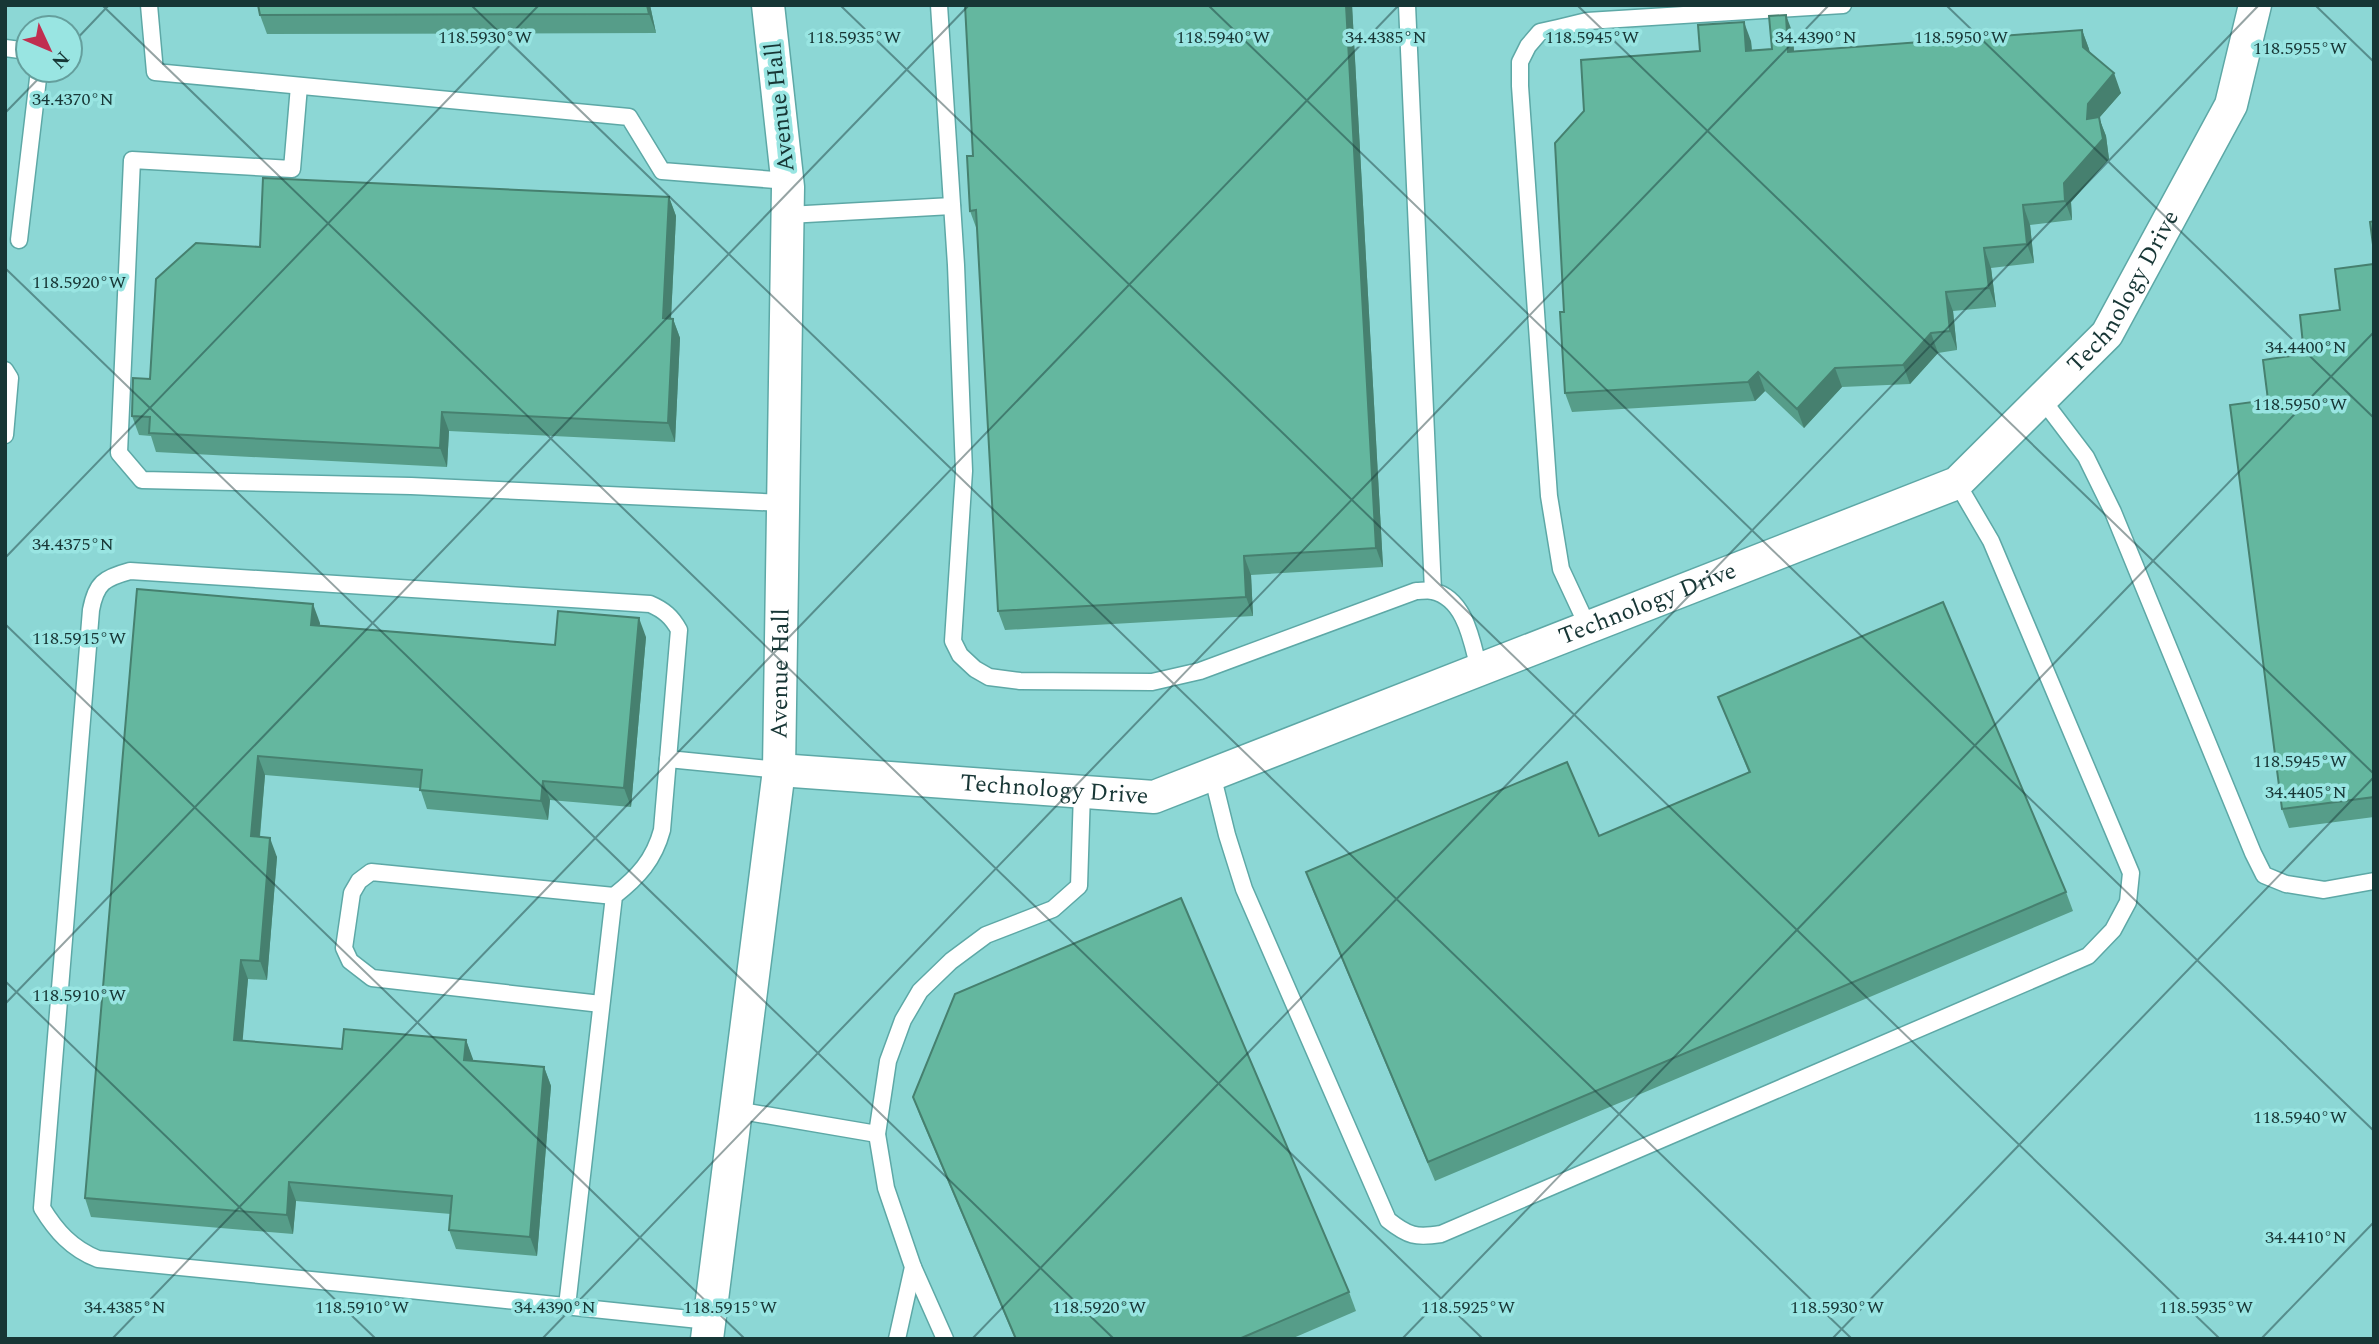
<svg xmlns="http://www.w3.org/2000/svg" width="2379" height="1344" font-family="Spectral,serif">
  <rect width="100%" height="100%" fill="#8cd7d5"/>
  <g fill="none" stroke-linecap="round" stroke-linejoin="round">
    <defs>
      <g id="service">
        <path d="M 149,5 L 155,72 L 629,117 L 662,171 L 788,181"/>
        <path d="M 939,5 L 956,265 L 964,471 L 953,641 L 960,655 L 975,669 L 989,677 L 1020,681 L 1152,682 L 1200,671 L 1416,591 C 1421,591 1428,590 1432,591 C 1466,598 1472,643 1479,669"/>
        <path d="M 1407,5 L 1433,591"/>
        <path d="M 5,48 L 28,51"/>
        <path d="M 299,86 L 292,169 L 132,160 L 119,453 L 142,480 L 411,486 L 783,503"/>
        <path d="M 788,215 L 952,206"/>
        <path d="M 19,240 L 39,70"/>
        <path d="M 5,370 L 10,378 L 5,435"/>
        <path d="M 2042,399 L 2086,457 L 2113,512 L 2253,853 L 2264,875 L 2286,884 L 2324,890 L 2374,881"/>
        <path d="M 1588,627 L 1561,569 L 1549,496 L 1520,86 L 1520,62 L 1528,46 L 1540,32 L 1558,28 L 1587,21 L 1843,5"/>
        <path d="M 668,759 L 779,770"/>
        <path d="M 1212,774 L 1227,835 L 1244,889 L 1388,1220 C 1408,1236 1416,1238 1441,1234 L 2088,956 L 2113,930 L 2128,902 L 2131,873 L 1991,541 L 1957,483"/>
        <path d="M 601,1004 L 372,978 L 350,961 L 344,948 L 352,893 L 359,881 L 371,872 L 614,896"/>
        <path d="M 736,1110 L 877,1134"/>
        <path d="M 913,1267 L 945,1339"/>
        <path d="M 567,1306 L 614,896 C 638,877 654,860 662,830 L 679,630 C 672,617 664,610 650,604 L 130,571 C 104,578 96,583 91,610 L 42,1208 C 56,1231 72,1249 98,1259 C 302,1278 505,1300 709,1321"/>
        <path d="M 897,1339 L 913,1267 L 886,1188 L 877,1134 L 888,1061 L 903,1020 L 920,991 L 951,961 L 986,935 L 1053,909 L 1079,886 L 1082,792"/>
      </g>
      <g id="minor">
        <path id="s1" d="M 779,770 L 1154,797 L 1957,483 L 2107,334 L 2231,105 L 2255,5"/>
        <path id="s2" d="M 707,1339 L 779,770 L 788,187 L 768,5"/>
      </g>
    </defs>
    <use href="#service" stroke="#5da8a6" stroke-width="19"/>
    <use href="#minor" stroke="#5da8a6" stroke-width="35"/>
    <use href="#service" stroke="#fff" stroke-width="16"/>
    <use href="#minor" stroke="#fff" stroke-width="32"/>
  </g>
  <g fill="#569d89">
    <path d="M 650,5 L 656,33 L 267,34 L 260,15 Z"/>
    <path d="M 965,5 L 1352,5 L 1383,567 L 1251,575 L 1253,616 L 1005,630 L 998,611 L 977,230 L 970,211 L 973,156 Z"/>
    <path d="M 2082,30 L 2090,52 L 2121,93 L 2099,118 L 2106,136 L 2109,159 L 2071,202 L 2072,220 L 2030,225 L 2034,263 L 1991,268 L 1996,307 L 1953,311 L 1957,350 L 1938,353 L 1910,384 L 1842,387 L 1804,428 L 1765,391 L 1755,401 L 1572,412 L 1565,393 L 1564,312 L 1700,51 L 1751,41 L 1752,50 L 1772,49 L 1793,34 L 1794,51 Z"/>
    <path d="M 669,197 L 676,216 L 671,319 L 673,319 L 680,338 L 675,442 L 449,431 L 447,467 L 156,452 L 151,436 L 139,435 L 132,416 L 150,379 L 260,247 Z"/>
    <path d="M 2374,264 L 2374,817 L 2289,828 L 2282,809 L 2268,400 L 2340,310 Z"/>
    <path d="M 137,589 L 320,623 L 319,625 L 555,645 L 646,637 L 631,807 L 550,800 L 548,820 L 427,809 L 420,788 L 265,775 L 260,837 L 277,857 L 267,980 L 248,979 L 242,1041 L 342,1049 L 466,1040 L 473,1061 L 544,1067 L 551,1086 L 537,1256 L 456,1249 L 449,1230 L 451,1214 L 296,1201 L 293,1234 L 91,1217 L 85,1198 Z"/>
    <path d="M 1718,697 L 2066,892 L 2073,911 L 1435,1181 L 1313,891 L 1306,872 L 1599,836 L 1749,773 Z"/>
    <path d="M 913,1097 L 1349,1292 L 1356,1311 L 1291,1339 L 1015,1339 L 920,1116 Z"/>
  </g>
  <g fill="#46806f">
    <path d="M 647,5 L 650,5 L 656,33 L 649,14 Z"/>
    <path d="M 1346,5 L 1352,5 L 1383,567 L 1376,548 Z"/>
    <path d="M 1786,15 L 1793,34 L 1795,71 L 1788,52 Z"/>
    <path d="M 1744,22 L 1751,41 L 1753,70 L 1746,51 Z"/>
    <path d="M 2082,30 L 2089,49 L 2090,66 L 2083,47 Z"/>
    <path d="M 2114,73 L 2121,93 L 2099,118 L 2106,136 L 2109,159 L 2071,202 L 2072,220 L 2065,201 L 2064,183 L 2087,119 L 2088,104 Z"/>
    <path d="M 669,197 L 676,216 L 670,337 L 663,318 Z"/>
    <path d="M 2023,205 L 2030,225 L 2034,263 L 2027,244 Z"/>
    <path d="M 1984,248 L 1991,268 L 1996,307 L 1989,288 Z"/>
    <path d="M 1946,292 L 1953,311 L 1957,350 L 1950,331 Z"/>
    <path d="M 673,319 L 680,338 L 675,442 L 668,423 Z"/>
    <path d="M 1931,333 L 1938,353 L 1910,384 L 1903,365 Z"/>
    <path d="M 1835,368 L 1842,387 L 1804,428 L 1797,409 Z"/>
    <path d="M 1758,372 L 1765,391 L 1755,401 L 1748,382 Z"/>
    <path d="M 442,412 L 449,431 L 447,467 L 440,448 Z"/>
    <path d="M 1244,556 L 1251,575 L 1253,616 L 1246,597 Z"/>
    <path d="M 313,604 L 320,623 L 318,644 L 311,625 Z"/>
    <path d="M 639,618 L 646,637 L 631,807 L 624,788 Z"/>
    <path d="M 258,756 L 265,775 L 258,855 L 251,836 Z"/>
    <path d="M 543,781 L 550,800 L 548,820 L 541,801 Z"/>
    <path d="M 270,838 L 277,857 L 267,980 L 260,961 Z"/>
    <path d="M 241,960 L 248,979 L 241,1059 L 234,1040 Z"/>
    <path d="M 466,1040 L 473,1059 L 471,1079 L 464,1060 Z"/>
    <path d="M 544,1067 L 551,1086 L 537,1256 L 530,1237 Z"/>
    <path d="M 289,1182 L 296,1201 L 293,1234 L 287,1215 Z"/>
  </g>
  <g fill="#64b79f" stroke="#46806f" stroke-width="2">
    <path d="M 258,5 L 647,5 L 649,14 L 260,15 Z"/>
    <path d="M 965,5 L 1346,5 L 1376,548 L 1244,556 L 1246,597 L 998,611 L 976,210 L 970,211 L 967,156 L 973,156 Z"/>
    <path d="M 1786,15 L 1788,52 L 2082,30 L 2083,47 L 2114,73 L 2088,104 L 2087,119 L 2099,117 L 2103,139 L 2064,183 L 2065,201 L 2023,205 L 2027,244 L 1984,248 L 1989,288 L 1946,292 L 1950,331 L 1931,333 L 1903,365 L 1835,368 L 1797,409 L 1758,372 L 1748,382 L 1565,393 L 1560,312 L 1564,312 L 1555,143 L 1584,111 L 1581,60 L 1700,51 L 1698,25 L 1744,22 L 1746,51 L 1772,49 L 1769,16 Z"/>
    <path d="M 263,178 L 669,197 L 663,318 L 673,319 L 668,423 L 442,412 L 440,448 L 149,433 L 150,417 L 132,416 L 133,378 L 150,379 L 156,279 L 196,243 L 260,247 Z"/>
    <path d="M 2374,221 L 2374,252 L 2370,222 Z"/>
    <path d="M 2374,264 L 2374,797 L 2282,809 L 2230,405 L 2268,400 L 2263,360 L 2304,354 L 2300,315 L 2340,310 L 2335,269 Z"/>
    <path d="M 137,589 L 313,604 L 311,625 L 555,645 L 558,611 L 639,618 L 624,788 L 543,781 L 541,801 L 420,790 L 422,770 L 258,756 L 251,836 L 270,838 L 260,961 L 241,960 L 234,1040 L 342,1049 L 344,1029 L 466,1040 L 464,1060 L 544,1067 L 530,1237 L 449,1230 L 452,1196 L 289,1182 L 287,1215 L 85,1198 Z"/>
    <path d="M 1943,602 L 2066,892 L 1428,1162 L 1306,872 L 1567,762 L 1599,836 L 1750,772 L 1718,697 Z"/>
    <path d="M 1181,898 L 1349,1292 L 1239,1339 L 1016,1339 L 913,1097 L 955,994 Z"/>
  </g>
  <path fill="none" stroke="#173635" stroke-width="2" stroke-opacity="0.45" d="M 102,5 L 1483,1339M 471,5 L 1852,1339M 840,5 L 2220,1339M 1208,5 L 2374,1131M 1577,5 L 2374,774M 1946,5 L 2374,418M 2315,5 L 2374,62M 70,46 L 109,5M 5,113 L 47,70M 5,268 L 1114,1339M 5,558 L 539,5M 5,624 L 745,1339M 5,981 L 376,1339M 5,1004 L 969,5M 5,1337 L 7,1339M 112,1339 L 1399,5M 542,1339 L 1829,5M 972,1339 L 2259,5M 1402,1339 L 2374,332M 1832,1339 L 2374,777M 2261,1339 L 2374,1222"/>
  <g text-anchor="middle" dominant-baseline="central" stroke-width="7" stroke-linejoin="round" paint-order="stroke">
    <g font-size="24" fill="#173635" stroke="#99e5e2">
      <text transform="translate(780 107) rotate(-96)">Avenue Hall</text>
      <text stroke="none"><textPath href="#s1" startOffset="1494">Technology Drive</textPath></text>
      <text stroke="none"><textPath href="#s1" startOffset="906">Technology Drive</textPath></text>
      <text stroke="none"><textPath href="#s2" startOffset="670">Avenue Hall</textPath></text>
      <text stroke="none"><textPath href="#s1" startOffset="276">Technology Drive</textPath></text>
    </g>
  </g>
  <g font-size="18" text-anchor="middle" fill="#173635" stroke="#99e5e2" stroke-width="7" stroke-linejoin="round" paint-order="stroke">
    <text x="485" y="43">118.5930°W</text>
    <text x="854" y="43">118.5935°W</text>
    <text x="1223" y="43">118.5940°W</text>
    <text x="1592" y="43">118.5945°W</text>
    <text x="1961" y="43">118.5950°W</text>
    <text x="1816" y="43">34.4390°N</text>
    <text x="1386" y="43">34.4385°N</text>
    <text x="2300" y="54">118.5955°W</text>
    <text x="73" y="105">34.4370°N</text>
    <text x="79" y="288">118.5920°W</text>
    <text x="2306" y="353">34.4400°N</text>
    <text x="2300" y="410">118.5950°W</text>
    <text x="73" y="550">34.4375°N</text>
    <text x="79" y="644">118.5915°W</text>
    <text x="2300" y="767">118.5945°W</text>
    <text x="2306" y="798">34.4405°N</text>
    <text x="79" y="1001">118.5910°W</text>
    <text x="2300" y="1123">118.5940°W</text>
    <text x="2306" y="1243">34.4410°N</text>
    <text x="125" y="1313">34.4385°N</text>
    <text x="555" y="1313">34.4390°N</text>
    <text x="362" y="1313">118.5910°W</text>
    <text x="730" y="1313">118.5915°W</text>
    <text x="1099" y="1313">118.5920°W</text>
    <text x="1468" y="1313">118.5925°W</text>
    <text x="1837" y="1313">118.5930°W</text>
    <text x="2206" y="1313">118.5935°W</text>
  </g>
  <rect width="2379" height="1344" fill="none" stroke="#173635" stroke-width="14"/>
  <g transform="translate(49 49) rotate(134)"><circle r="33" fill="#99e5e2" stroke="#659f9d" stroke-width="2"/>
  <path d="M0-5L12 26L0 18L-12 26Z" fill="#c02f50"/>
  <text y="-10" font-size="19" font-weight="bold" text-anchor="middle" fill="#173635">N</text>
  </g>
</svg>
